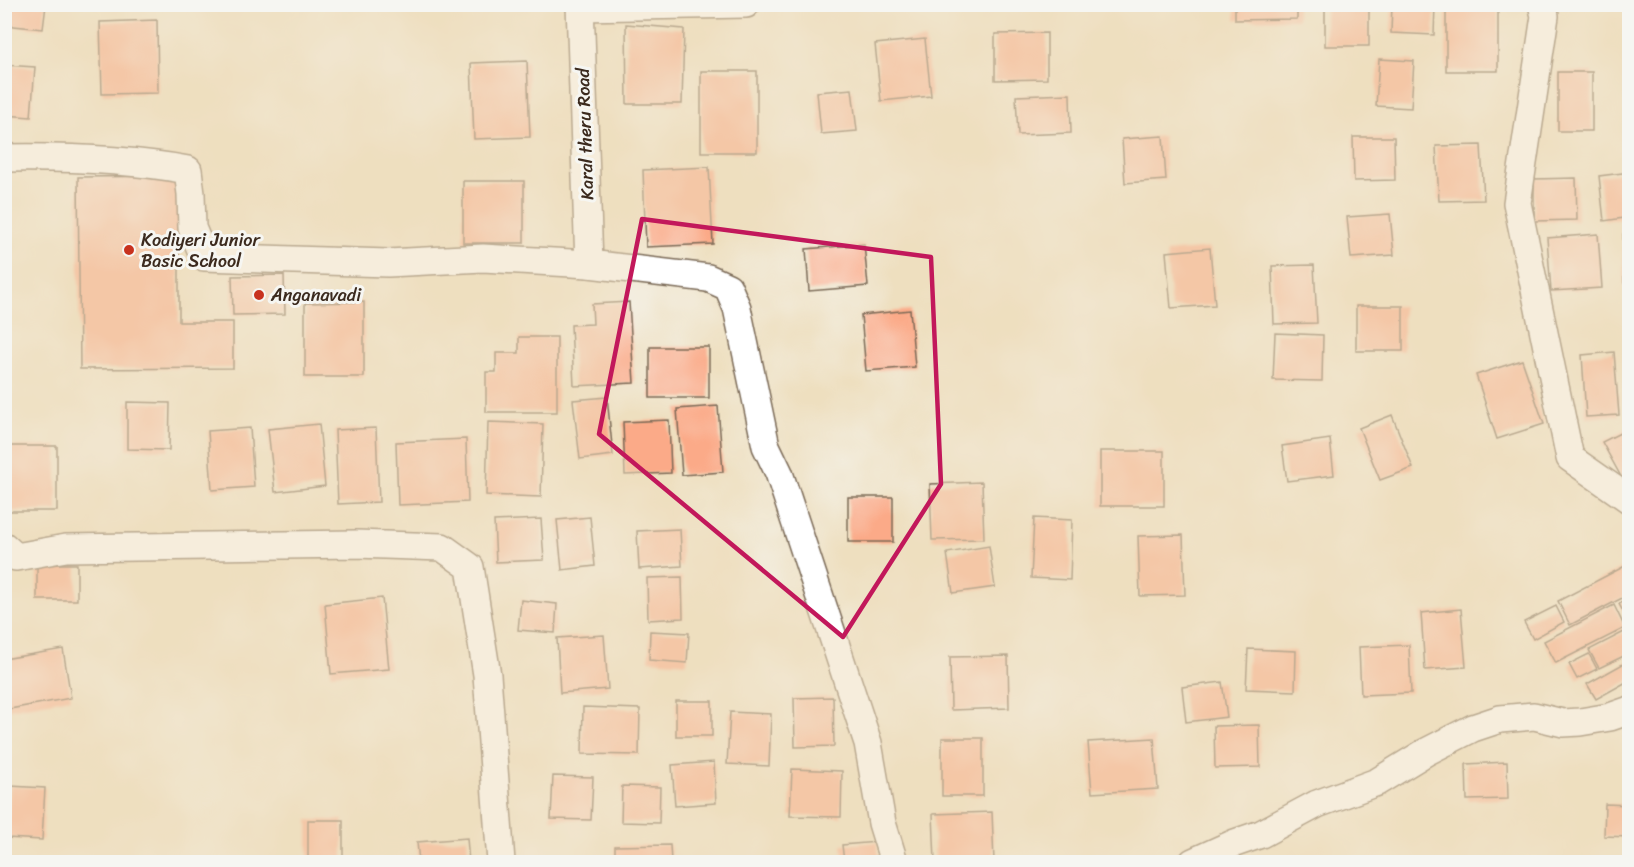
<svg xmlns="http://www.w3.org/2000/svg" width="1634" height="867" font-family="Sriracha,sans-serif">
  <rect width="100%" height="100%" fill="#f6f6f2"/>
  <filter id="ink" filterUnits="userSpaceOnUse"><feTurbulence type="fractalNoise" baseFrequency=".0167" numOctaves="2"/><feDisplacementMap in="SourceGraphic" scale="12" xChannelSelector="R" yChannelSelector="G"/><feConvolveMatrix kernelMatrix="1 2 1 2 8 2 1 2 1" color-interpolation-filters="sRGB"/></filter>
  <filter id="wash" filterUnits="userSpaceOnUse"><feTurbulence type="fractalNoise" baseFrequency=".008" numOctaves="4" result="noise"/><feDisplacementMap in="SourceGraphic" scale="24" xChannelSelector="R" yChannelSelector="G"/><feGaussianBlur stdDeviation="1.35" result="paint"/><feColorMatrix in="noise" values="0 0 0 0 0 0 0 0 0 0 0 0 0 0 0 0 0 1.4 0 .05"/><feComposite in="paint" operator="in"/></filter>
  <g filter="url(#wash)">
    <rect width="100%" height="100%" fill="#eedfbf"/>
    <g id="blocks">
      <g fill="#fbaa88">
        <path d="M 1235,4 L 1297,4 L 1297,19 L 1235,20 Z"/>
        <rect x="1325" y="4" width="44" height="42"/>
        <path d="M 1392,4 L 1435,4 L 1434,35 L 1391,33 Z"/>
        <rect x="1446" y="4" width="52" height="67"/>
        <path d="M 4,5 L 46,5 L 43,29 L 4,25 Z"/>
        <path d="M 157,20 L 158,93 L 102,94 L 100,22 Z"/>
        <path d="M 626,24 L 684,29 L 682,104 L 627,104 Z"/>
        <path d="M 1047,33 L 1047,79 L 995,80 L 995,34 Z"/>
        <path d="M 925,39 L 931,96 L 881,101 L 875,44 Z"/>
        <path d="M 1379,59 L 1414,61 L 1411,108 L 1376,106 Z"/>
        <path d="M 527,61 L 530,137 L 474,139 L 471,63 Z"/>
        <path d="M 4,65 L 35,67 L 31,117 L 4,115 Z"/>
        <rect x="701" y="71" width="56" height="81"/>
        <rect x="1558" y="72" width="34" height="59"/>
        <path d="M 852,89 L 857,131 L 821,134 L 817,92 Z"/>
        <path d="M 1070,94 L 1071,133 L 1018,135 L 1016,96 Z"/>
        <path d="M 1163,136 L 1166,180 L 1125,183 L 1122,139 Z"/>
        <path d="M 1353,137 L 1394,137 L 1395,180 L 1354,181 Z"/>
        <path d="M 1481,145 L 1484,200 L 1439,201 L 1436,146 Z"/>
        <path d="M 709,167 L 713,244 L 646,247 L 643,170 Z"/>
        <path d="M 1630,172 L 1630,217 L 1604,221 L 1599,176 Z"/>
        <path d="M 179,176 L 179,322 L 233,322 L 233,368 L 80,369 L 78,177 Z"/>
        <path d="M 1576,178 L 1577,220 L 1534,221 L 1534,179 Z"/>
        <rect x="463" y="181" width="61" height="62"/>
        <path d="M 1390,214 L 1394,255 L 1351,258 L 1347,217 Z"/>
        <path d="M 1598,234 L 1602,288 L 1551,291 L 1547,238 Z"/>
        <path d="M 1623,234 L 1630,234 L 1630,283 L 1624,283 Z"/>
        <path d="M 864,244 L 868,286 L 809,291 L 806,249 Z"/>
        <path d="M 1210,248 L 1215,305 L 1171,308 L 1166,252 Z"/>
        <path d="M 1314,265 L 1317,323 L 1274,324 L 1272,266 Z"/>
        <path d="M 284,275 L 285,314 L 233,315 L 232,276 Z"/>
        <path d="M 364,302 L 364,377 L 305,377 L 305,303 Z"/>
        <path d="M 629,302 L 634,383 L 574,386 L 571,325 L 593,324 L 592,304 Z"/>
        <rect x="1356" y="306" width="47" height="45"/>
        <path d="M 910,310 L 915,367 L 866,371 L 861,315 Z"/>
        <path d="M 1275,333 L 1323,335 L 1322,381 L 1273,380 Z"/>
        <path d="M 519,337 L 557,337 L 557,412 L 486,412 L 486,372 L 496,372 L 496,353 L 519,353 Z"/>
        <rect x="650" y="347" width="59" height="51"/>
        <path d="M 1614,352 L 1619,415 L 1586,417 L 1582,355 Z"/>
        <path d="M 1522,360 L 1544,424 L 1497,439 L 1476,375 Z"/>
        <path d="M 607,397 L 613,455 L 580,459 L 573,400 Z"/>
        <path d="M 127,402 L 170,403 L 169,450 L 127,449 Z"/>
        <path d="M 718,406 L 723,472 L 682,475 L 677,409 Z"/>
        <path d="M 1392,415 L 1413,468 L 1380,480 L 1359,428 Z"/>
        <path d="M 669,420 L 671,473 L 625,475 L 623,422 Z"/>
        <path d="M 488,422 L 543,424 L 541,497 L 486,495 Z"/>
        <path d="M 319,424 L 325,486 L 275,492 L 268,429 Z"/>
        <path d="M 250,428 L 254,487 L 212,490 L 208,431 Z"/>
        <path d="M 376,428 L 379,502 L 338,504 L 335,430 Z"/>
        <path d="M 1630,428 L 1630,493 L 1602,442 Z"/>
        <path d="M 466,439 L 468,502 L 398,505 L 396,442 Z"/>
        <path d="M 1330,439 L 1334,475 L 1287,481 L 1282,446 Z"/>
        <rect x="4" y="446" width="53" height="65"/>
        <rect x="1100" y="451" width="64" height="55"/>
        <path d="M 982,482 L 984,539 L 932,540 L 930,484 Z"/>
        <rect x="848" y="497" width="45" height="45"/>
        <path d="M 590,517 L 595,566 L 562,570 L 557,520 Z"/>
        <path d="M 1034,518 L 1072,520 L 1070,580 L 1031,578 Z"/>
        <path d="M 541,519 L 544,560 L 496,562 L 494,521 Z"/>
        <path d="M 680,529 L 682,566 L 639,569 L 637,531 Z"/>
        <path d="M 1183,535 L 1185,595 L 1140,596 L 1138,536 Z"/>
        <path d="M 989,546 L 995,587 L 953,593 L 947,553 Z"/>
        <rect x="37" y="564" width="40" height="36"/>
        <path d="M 1625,566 L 1630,574 L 1630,594 L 1570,625 L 1558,601 Z"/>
        <path d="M 682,577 L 683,618 L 648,620 L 647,578 Z"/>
        <path d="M 382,598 L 389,669 L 331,674 L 325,604 Z"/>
        <path d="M 1630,598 L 1630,624 L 1619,604 Z"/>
        <path d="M 521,600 L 557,604 L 555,633 L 518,630 Z"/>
        <path d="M 1614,605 L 1625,628 L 1556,663 L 1544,641 Z"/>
        <path d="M 1556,606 L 1564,622 L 1533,639 L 1524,622 Z"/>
        <path d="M 1461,609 L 1466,667 L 1425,670 L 1421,613 Z"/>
        <path d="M 1628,630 L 1630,653 L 1599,668 L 1589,650 Z"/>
        <path d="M 650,631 L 689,633 L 687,663 L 649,660 Z"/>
        <path d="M 604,635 L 608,689 L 560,693 L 557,638 Z"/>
        <path d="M 1409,645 L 1411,693 L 1361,695 L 1359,647 Z"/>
        <path d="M 63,649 L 71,698 L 4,710 L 4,659 Z"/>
        <path d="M 1248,649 L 1296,651 L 1295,691 L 1246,689 Z"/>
        <path d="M 1589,654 L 1597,669 L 1577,679 L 1569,664 Z"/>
        <path d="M 1008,656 L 1009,708 L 951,710 L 950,657 Z"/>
        <path d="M 1630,660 L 1630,680 L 1596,699 L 1587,684 Z"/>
        <path d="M 1222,682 L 1227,717 L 1186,722 L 1182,687 Z"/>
        <path d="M 833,697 L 834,746 L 795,747 L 794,698 Z"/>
        <rect x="676" y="701" width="36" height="35"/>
        <path d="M 583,707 L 640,709 L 639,755 L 582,754 Z"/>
        <path d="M 730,712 L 771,714 L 769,766 L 727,764 Z"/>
        <path d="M 1259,725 L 1260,767 L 1215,768 L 1214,726 Z"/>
        <rect x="942" y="738" width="41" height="58"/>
        <path d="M 1154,738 L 1158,789 L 1092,793 L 1088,742 Z"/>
        <path d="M 714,762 L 716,803 L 675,806 L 672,765 Z"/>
        <path d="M 1507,762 L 1508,799 L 1467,800 L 1466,764 Z"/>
        <path d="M 792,769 L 842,771 L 841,817 L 790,816 Z"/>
        <path d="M 553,776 L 593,777 L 591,820 L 551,819 Z"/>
        <path d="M 10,786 L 45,788 L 42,840 L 7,838 Z"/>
        <path d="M 622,786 L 660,787 L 659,823 L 621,822 Z"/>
        <path d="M 1605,804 L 1630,805 L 1630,837 L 1604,836 Z"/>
        <path d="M 992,812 L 994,862 L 935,862 L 933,814 Z"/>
        <rect x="308" y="820" width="35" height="39"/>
        <path d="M 467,838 L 469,862 L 419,862 L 417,842 Z"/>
        <path d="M 877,842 L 879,862 L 844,862 L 842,845 Z"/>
        <path d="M 670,845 L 671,862 L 615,862 L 615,846 Z"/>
      </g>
    </g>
  </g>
  <g filter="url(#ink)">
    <use href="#blocks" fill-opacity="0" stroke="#7a6956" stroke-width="1.5"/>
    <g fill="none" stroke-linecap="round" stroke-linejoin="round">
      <defs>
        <g id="street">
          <path d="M 580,4 L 589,264"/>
          <path d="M 1542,4 L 1545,16 L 1517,203 L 1570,458 L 1630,500"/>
          <path d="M 580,7 L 746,4"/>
          <path d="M 4,158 C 66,157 127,159 188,170 L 191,194 L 192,228 L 204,257 L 388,263 L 483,258 L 589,264 L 708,278 L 728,287 L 737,308 L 766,446 L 779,473 L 868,743 L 882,823 L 894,862"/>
          <path d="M 4,546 L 16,557 L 66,548 L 356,544 L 442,547 L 470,567 L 487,675 L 501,862"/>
          <path d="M 1193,862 L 1235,843 L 1261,834 L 1317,804 L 1377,782 L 1426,752 L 1473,728 L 1500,719 L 1534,716 L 1563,723 L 1580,722 L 1610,717 L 1630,710"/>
        </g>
      </defs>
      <use href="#street" stroke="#7a6956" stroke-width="30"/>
      <use href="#street" stroke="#fff" stroke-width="27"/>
    </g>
  </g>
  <path d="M0 0H1634V867H0ZM 642,219 L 931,257 L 941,484 L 843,637 L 599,434 Z" fill="#eedfbf" fill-opacity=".55" fill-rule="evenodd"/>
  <path fill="none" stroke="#c2185b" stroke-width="4.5" stroke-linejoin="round" d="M 642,219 L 931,257 L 941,484 L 843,637 L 599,434 Z"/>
  <g fill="#c8321e" stroke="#f6f6f2" stroke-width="2">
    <circle cx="129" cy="250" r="6"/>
    <circle cx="259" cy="295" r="6"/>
  </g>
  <g text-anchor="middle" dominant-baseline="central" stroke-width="6" stroke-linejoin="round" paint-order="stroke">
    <g font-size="18" fill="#3b2a1e" stroke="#f6f6f2">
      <text transform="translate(585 134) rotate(-92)">Karal theru Road</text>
    </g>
    <g font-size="18" fill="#3b2a1e" stroke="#f6f6f2" text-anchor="start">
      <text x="141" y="240">Kodiyeri Junior<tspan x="141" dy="21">Basic School</tspan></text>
      <text x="271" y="295">Anganavadi</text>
    </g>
  </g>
  <rect width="1634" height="867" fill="none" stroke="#f6f6f2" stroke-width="24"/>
</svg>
